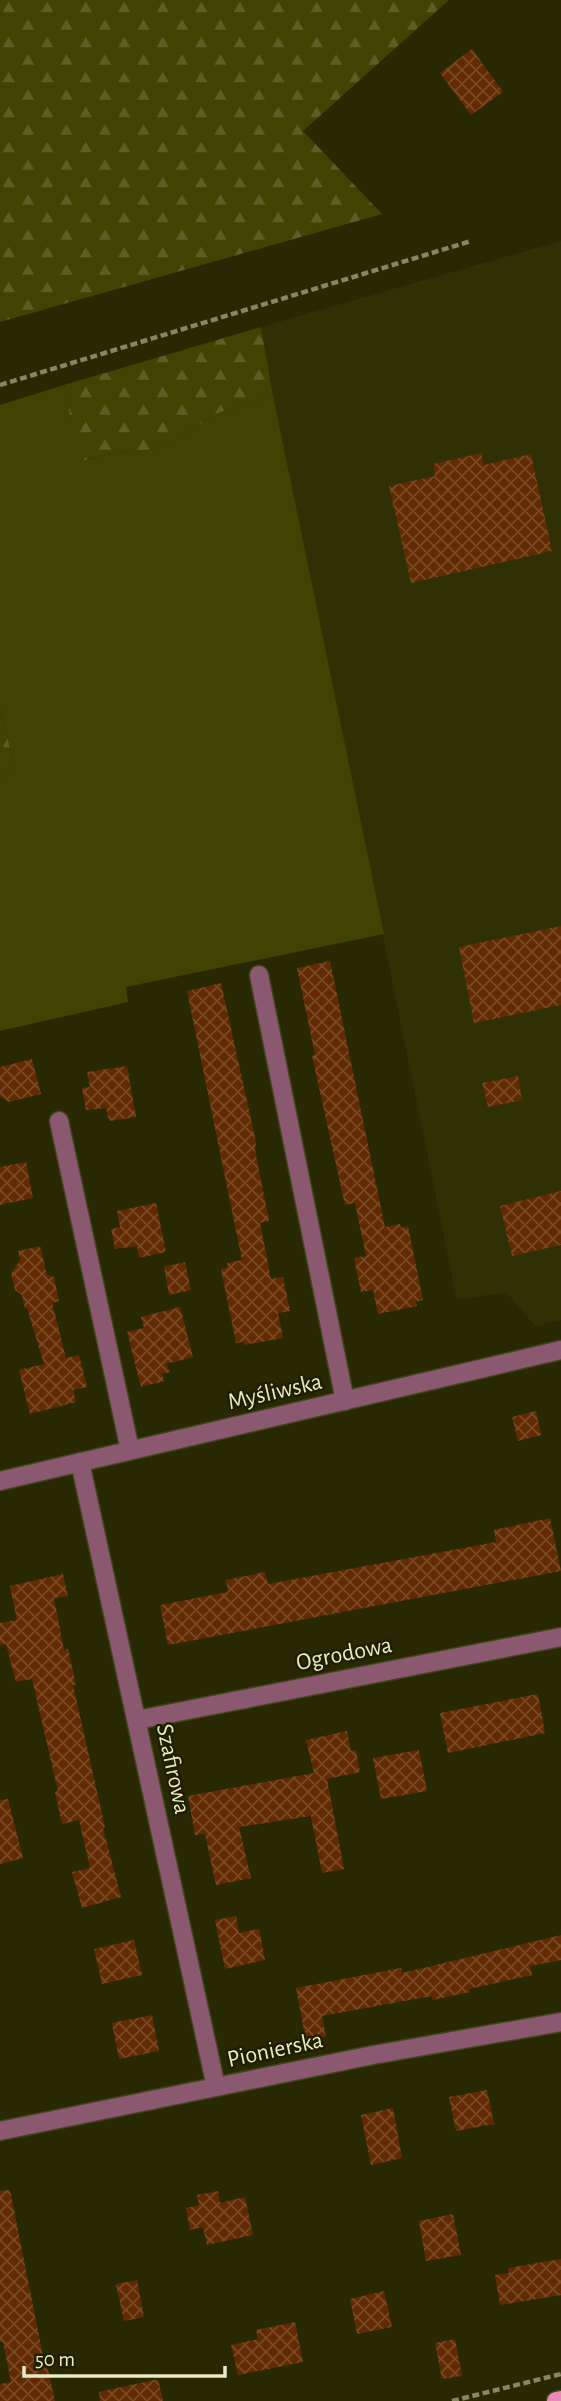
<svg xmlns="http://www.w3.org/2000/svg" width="561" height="2401" font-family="'Alegreya Sans',sans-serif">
  <defs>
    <pattern id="forest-firs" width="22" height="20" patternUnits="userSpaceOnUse" patternTransform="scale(1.75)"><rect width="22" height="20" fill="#414303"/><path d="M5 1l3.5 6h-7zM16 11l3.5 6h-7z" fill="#5c5e26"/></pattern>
    <pattern id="building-cross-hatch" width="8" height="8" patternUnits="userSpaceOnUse" patternTransform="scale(1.75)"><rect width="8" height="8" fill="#622a00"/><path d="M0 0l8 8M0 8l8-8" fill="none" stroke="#784924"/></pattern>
  </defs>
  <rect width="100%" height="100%" fill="#282903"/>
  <path fill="#2f3003" d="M 561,241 L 561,1320 L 535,1326 L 506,1292 L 457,1300 L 273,395 L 261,327 Z"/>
  <path fill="#414303" d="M 64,385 L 80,462 L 106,454 L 155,450 L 192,431 L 212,415 L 273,395 L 384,934 L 126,987 L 128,1002 L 0,1031 L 0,781 L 14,763 L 0,710 L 0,405 Z"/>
  <g fill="url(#forest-firs)">
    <path d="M 0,0 L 449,0 L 303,131 L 382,214 L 0,322 Z"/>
    <path d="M 261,327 L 273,395 L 212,415 L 192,431 L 155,450 L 106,454 L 79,462 L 64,385 Z"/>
    <path d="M 0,710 L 14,763 L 0,781 Z"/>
  </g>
  <g fill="url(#building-cross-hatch)">
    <path d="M 472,49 L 503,92 L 471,115 L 440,73 Z"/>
    <path d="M 481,453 L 484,465 L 531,454 L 552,551 L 411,583 L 389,486 L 435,476 L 433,464 Z"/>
    <path d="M 561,926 L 561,1005 L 474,1023 L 459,947 Z"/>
    <path d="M 330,961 L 385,1227 L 400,1224 L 401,1228 L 408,1226 L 423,1300 L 416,1302 L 417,1306 L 378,1314 L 373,1290 L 361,1292 L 354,1258 L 366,1256 L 355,1203 L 345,1205 L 312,1056 L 315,1055 L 297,968 Z"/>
    <path d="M 221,983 L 256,1142 L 255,1150 L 269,1221 L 260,1223 L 271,1279 L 283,1277 L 290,1311 L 278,1313 L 283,1338 L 244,1345 L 244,1342 L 236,1343 L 221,1269 L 228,1267 L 227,1263 L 242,1260 L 187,991 Z"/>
    <path d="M 32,1059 L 41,1094 L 9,1102 L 0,1096 L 0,1067 Z"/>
    <path d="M 127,1066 L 136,1117 L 109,1121 L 106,1108 L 86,1110 L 82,1088 L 90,1087 L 87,1072 Z"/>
    <path d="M 518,1076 L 522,1100 L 488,1107 L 482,1083 Z"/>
    <path d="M 26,1162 L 33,1198 L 0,1205 L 0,1167 Z"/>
    <path d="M 561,1191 L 561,1245 L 512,1256 L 500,1206 Z"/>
    <path d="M 156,1203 L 166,1252 L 139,1258 L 137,1246 L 115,1249 L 111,1229 L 120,1227 L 117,1211 Z"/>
    <path d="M 40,1246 L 47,1275 L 54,1277 L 59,1301 L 52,1303 L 66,1358 L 79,1355 L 87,1387 L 73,1390 L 76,1402 L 30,1414 L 19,1370 L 44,1364 L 27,1308 L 25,1309 L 22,1295 L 15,1290 L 11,1274 L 20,1260 L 18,1251 Z"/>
    <path d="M 185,1262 L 191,1290 L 169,1295 L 164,1267 Z"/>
    <path d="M 180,1307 L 193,1357 L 166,1364 L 170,1372 L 162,1374 L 164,1381 L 141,1387 L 127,1332 L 144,1328 L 141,1317 Z"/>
    <path d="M 536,1411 L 541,1435 L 518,1441 L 512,1417 Z"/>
    <path d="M 550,1518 L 561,1571 L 168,1645 L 160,1605 L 228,1592 L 226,1580 L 265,1572 L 268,1584 L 496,1542 L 494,1530 Z"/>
    <path d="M 63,1574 L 68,1596 L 54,1598 L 64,1650 L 68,1649 L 76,1685 L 73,1685 L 105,1827 L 103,1828 L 121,1897 L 82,1908 L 72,1872 L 90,1868 L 79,1820 L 62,1824 L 55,1792 L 58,1791 L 32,1679 L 16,1682 L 6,1644 L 0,1645 L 0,1623 L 17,1620 L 10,1586 Z"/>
    <path d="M 538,1694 L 545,1733 L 448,1753 L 440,1713 Z"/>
    <path d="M 347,1731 L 351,1751 L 356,1750 L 360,1772 L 327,1779 L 344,1869 L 322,1873 L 311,1816 L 239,1827 L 251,1878 L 216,1885 L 205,1834 L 195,1835 L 188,1796 L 314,1773 L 306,1740 Z"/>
    <path d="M 419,1750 L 427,1791 L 381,1799 L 373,1758 Z"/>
    <path d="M 8,1799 L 23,1858 L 0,1864 L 0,1800 Z"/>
    <path d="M 236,1916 L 239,1933 L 259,1929 L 265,1960 L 225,1969 L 215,1920 Z"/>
    <path d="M 561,1935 L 561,1960 L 530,1966 L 532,1975 L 469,1989 L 470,1992 L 433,2000 L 432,1996 L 322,2016 L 326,2037 L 306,2041 L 296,1988 L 401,1968 L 402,1973 Z"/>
    <path d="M 134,1940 L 142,1975 L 102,1984 L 94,1949 Z"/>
    <path d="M 152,2015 L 159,2051 L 119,2059 L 112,2023 Z"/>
    <path d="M 487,2090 L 494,2124 L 456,2131 L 449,2097 Z"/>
    <path d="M 393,2108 L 402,2158 L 371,2165 L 361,2115 Z"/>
    <path d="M 10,2190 L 44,2361 L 46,2361 L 55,2401 L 0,2401 L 0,2384 L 11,2382 L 3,2342 L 0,2342 L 0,2191 Z"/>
    <path d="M 218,2191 L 220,2203 L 245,2197 L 253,2235 L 207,2245 L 203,2227 L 190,2230 L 186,2208 L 199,2205 L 197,2195 Z"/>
    <path d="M 453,2214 L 461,2255 L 426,2261 L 419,2221 Z"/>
    <path d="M 561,2259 L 561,2295 L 500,2305 L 495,2275 L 509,2273 L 508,2268 Z"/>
    <path d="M 137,2280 L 144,2317 L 124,2321 L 116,2284 Z"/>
    <path d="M 384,2291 L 392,2327 L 357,2334 L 350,2299 Z"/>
    <path d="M 295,2322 L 303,2362 L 238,2375 L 231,2345 L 258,2339 L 256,2330 Z"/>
    <path d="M 455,2339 L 462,2376 L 442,2379 L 435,2343 Z"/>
    <path d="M 158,2379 L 163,2401 L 100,2401 L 99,2392 Z"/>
  </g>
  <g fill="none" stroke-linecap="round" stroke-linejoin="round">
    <defs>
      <g id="minor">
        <path d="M 259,975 L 345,1401"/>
        <path d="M 59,1121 L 130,1450"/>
        <path d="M 80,1462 L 216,2087"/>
        <path d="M 0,1481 L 561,1350"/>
        <path d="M 137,1720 L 561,1637"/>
        <path d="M 0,2131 L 373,2055 L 561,2022"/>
      </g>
      <path id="major" d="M 556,2401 L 561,2400"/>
    </defs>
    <use href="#minor" stroke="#43441e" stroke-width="21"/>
    <use href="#major" stroke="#43441e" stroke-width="21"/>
    <g stroke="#858762" stroke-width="4.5" stroke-dasharray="7 3.5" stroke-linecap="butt">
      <path d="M 0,385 L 471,241"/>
      <path d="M 452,2401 L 561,2374"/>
    </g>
    <use href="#minor" stroke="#8a596f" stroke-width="18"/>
    <use href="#major" stroke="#ed88b8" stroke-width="18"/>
  </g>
  <g text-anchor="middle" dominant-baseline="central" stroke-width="5" stroke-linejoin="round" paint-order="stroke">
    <g font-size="24" fill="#e7eac6" stroke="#1f1f00">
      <text transform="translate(275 1392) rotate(-13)">Myśliwska</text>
      <text transform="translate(344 1654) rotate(-11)">Ogrodowa</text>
      <text transform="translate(173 1769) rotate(78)">Szafirowa</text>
      <text transform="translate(275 2050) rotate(-12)">Pionierska</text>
    </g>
  </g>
  <path d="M24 2366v10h201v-10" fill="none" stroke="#e7eac6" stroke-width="3.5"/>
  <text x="35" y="2366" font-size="21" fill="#e7eac6" stroke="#1f1f00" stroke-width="5" paint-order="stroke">50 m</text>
</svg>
